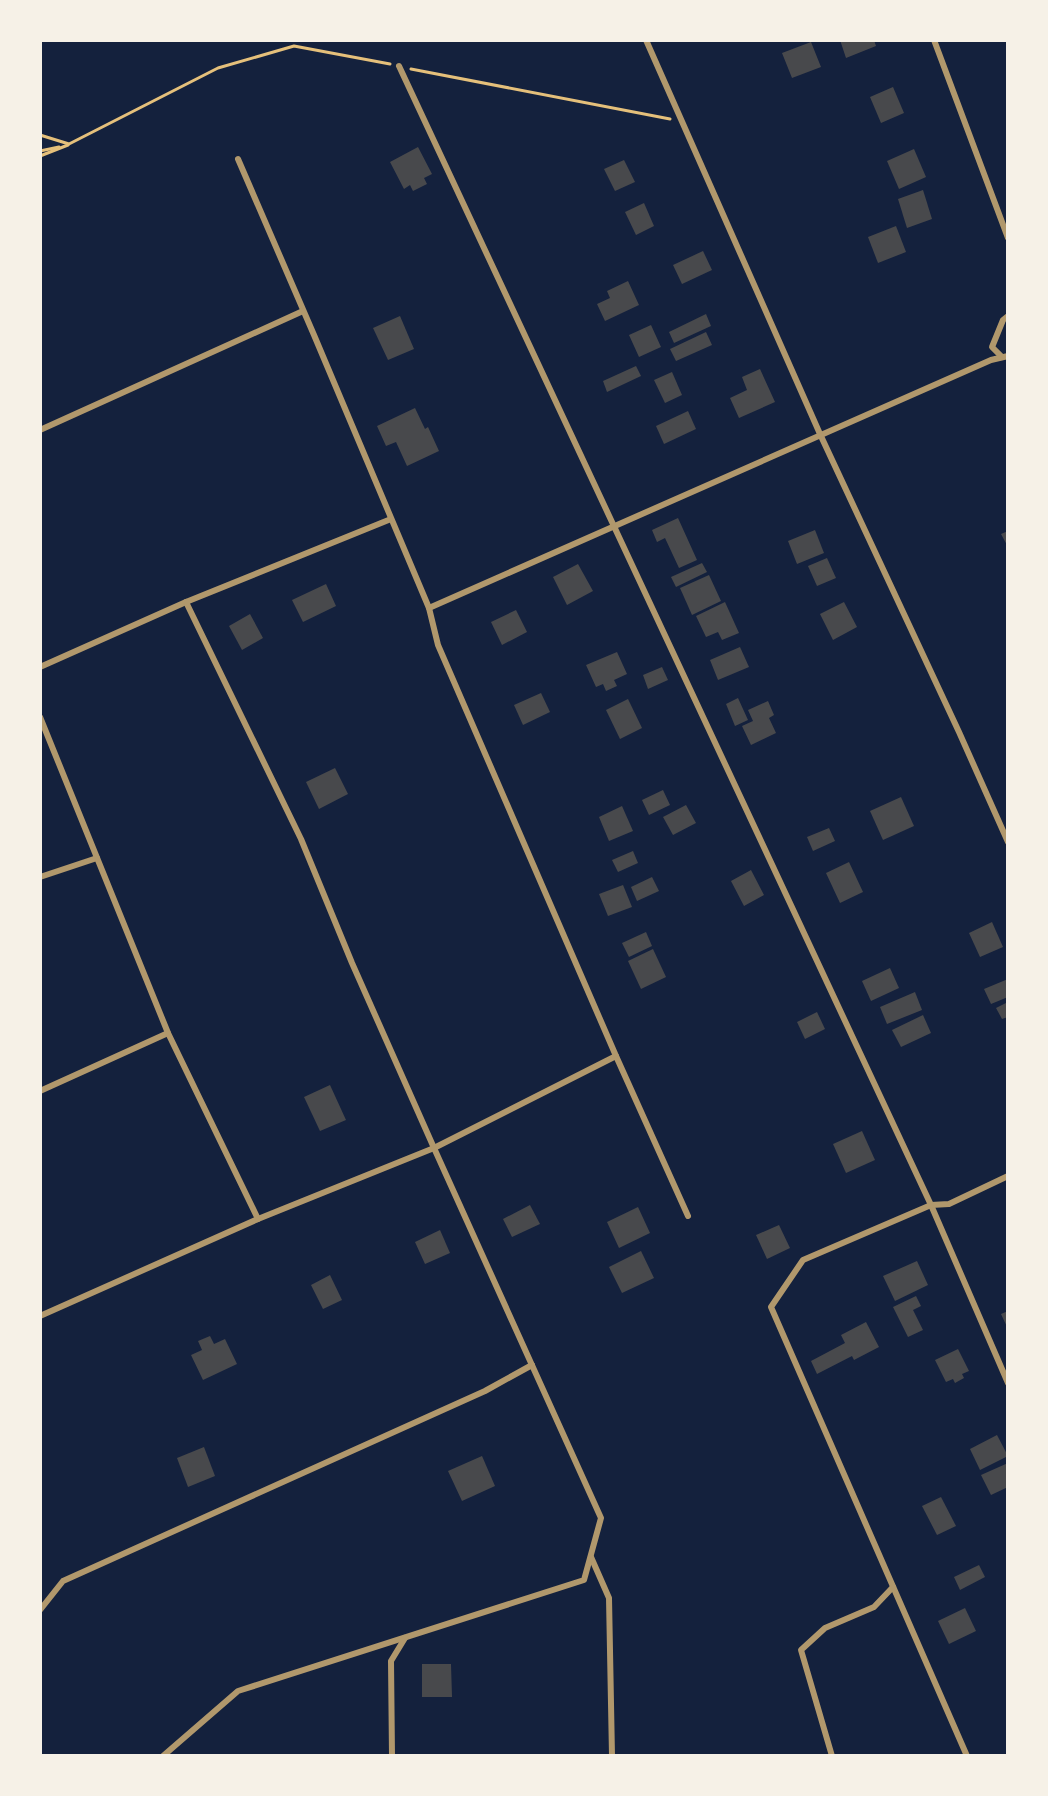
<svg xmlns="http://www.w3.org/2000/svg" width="1048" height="1796" font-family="'PT Sans Narrow',sans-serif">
  <rect width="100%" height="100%" fill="#14213d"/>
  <g fill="#48494c">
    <path d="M 840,40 L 874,40 L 876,46 L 846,58 Z"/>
    <path d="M 811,42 L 821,67 L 792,78 L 782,53 Z"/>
    <path d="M 893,87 L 904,113 L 881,123 L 870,97 Z"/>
    <path d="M 418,147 L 432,174 L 424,178 L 427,184 L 413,191 L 410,185 L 404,189 L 390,162 Z"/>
    <path d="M 914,149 L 926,177 L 899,189 L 887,161 Z"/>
    <path d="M 624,160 L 635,182 L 615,191 L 604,169 Z"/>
    <path d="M 923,190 L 932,219 L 907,228 L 898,199 Z"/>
    <path d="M 644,203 L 654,226 L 636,235 L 625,212 Z"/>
    <path d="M 896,226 L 906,252 L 878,263 L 868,237 Z"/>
    <path d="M 703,251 L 712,270 L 682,284 L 673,265 Z"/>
    <path d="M 628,281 L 639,305 L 605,321 L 597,304 L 610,298 L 607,291 Z"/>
    <path d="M 706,314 L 711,326 L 674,343 L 669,332 Z"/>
    <path d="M 400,316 L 414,349 L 388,360 L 373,328 Z"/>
    <path d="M 651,325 L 661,347 L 639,357 L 629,335 Z"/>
    <path d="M 706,332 L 712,345 L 676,361 L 670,349 Z"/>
    <path d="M 636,366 L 641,376 L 607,392 L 603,381 Z"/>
    <path d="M 760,369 L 775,402 L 739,418 L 730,398 L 747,390 L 742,377 Z"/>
    <path d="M 672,372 L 682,395 L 665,403 L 654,380 Z"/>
    <path d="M 415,408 L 425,429 L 428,427 L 439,451 L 407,466 L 396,442 L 386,446 L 377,426 Z"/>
    <path d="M 688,411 L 696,429 L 664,444 L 656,426 Z"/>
    <path d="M 678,518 L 697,560 L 679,568 L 665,538 L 657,542 L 652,530 Z"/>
    <path d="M 815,530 L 824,553 L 797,564 L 788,541 Z"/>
    <path d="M 1008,531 L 1008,547 L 1001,534 Z"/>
    <path d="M 827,558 L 836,578 L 817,586 L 808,566 Z"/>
    <path d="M 702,563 L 707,572 L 676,587 L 671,577 Z"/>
    <path d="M 578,564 L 593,591 L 567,605 L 553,577 Z"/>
    <path d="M 709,575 L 721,601 L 692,615 L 680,588 Z"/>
    <path d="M 326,584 L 336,606 L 303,622 L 292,600 Z"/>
    <path d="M 725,602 L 739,633 L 722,640 L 718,632 L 706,637 L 696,616 Z"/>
    <path d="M 844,602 L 857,627 L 833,640 L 820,614 Z"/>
    <path d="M 516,610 L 527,632 L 502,645 L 491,622 Z"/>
    <path d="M 250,614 L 263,638 L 242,650 L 229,626 Z"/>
    <path d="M 740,647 L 749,667 L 718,680 L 710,660 Z"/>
    <path d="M 617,652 L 627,674 L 614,680 L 617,686 L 606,691 L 603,684 L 596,687 L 586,665 Z"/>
    <path d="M 662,667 L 668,680 L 648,689 L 643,675 Z"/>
    <path d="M 541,693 L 550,712 L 523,725 L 514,705 Z"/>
    <path d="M 738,698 L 748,720 L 735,726 L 726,704 Z"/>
    <path d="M 628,699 L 642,728 L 620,739 L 606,710 Z"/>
    <path d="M 768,701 L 774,715 L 769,718 L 776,733 L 751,745 L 742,726 L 753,721 L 748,710 Z"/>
    <path d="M 335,768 L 348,794 L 319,809 L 306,782 Z"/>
    <path d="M 663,790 L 670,805 L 649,815 L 642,800 Z"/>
    <path d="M 901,797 L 914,826 L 883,840 L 870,811 Z"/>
    <path d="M 686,805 L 696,823 L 673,835 L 663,817 Z"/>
    <path d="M 622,806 L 633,831 L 609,841 L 599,817 Z"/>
    <path d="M 829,828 L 835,841 L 813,851 L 807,837 Z"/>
    <path d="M 633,851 L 638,863 L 618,872 L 612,860 Z"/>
    <path d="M 849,862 L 863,892 L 840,903 L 826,873 Z"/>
    <path d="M 751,870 L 764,895 L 744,906 L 731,881 Z"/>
    <path d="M 652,877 L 659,891 L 637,901 L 631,887 Z"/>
    <path d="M 623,885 L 632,907 L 608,916 L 599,894 Z"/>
    <path d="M 992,922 L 1003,947 L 980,957 L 969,933 Z"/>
    <path d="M 646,932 L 652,946 L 629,957 L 622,943 Z"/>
    <path d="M 653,949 L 666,977 L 641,989 L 628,961 Z"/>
    <path d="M 890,968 L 899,988 L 871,1001 L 862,981 Z"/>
    <path d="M 1008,979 L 1008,997 L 991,1004 L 984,989 Z"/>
    <path d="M 915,992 L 922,1010 L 887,1024 L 880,1007 Z"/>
    <path d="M 1008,1002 L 1008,1017 L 1002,1019 L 996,1008 Z"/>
    <path d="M 817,1012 L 825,1029 L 805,1039 L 797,1022 Z"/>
    <path d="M 923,1015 L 931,1033 L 901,1047 L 892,1030 Z"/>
    <path d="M 330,1085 L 346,1120 L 320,1131 L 304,1097 Z"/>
    <path d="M 862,1131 L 875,1160 L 846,1173 L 833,1144 Z"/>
    <path d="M 530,1205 L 540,1224 L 512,1237 L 503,1219 Z"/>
    <path d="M 638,1207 L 650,1233 L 619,1248 L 607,1222 Z"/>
    <path d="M 779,1225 L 790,1248 L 767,1259 L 756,1235 Z"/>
    <path d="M 440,1230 L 450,1253 L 425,1264 L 415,1242 Z"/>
    <path d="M 641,1251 L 654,1278 L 622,1293 L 609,1267 Z"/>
    <path d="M 917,1261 L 928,1285 L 895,1301 L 883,1276 Z"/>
    <path d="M 330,1275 L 342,1300 L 323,1309 L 311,1285 Z"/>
    <path d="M 916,1296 L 921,1306 L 913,1310 L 923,1330 L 908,1337 L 893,1307 Z"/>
    <path d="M 1008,1311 L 1008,1329 L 1001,1314 Z"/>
    <path d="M 866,1322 L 879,1347 L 854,1360 L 852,1356 L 817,1374 L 811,1361 L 845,1343 L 841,1335 Z"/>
    <path d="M 210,1336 L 214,1344 L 225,1339 L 237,1364 L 203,1380 L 191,1355 L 202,1350 L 198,1341 Z"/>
    <path d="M 958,1349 L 969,1371 L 962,1374 L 964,1378 L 955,1383 L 953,1379 L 946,1382 L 935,1360 Z"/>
    <path d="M 997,1435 L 1008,1456 L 980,1470 L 970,1449 Z"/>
    <path d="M 204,1447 L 215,1476 L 188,1487 L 177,1458 Z"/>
    <path d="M 482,1456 L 495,1486 L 462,1501 L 448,1471 Z"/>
    <path d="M 1008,1463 L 1008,1487 L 991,1495 L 981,1475 Z"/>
    <path d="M 941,1497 L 956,1526 L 937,1535 L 922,1506 Z"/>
    <path d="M 979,1565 L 985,1577 L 960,1590 L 954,1577 Z"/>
    <path d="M 965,1608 L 976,1631 L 949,1644 L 938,1621 Z"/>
    <path d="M 422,1664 L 451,1664 L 452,1697 L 422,1697 Z"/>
  </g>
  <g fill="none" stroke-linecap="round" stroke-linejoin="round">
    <g stroke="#e5c07b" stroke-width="3">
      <path d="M 411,69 L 670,119"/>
      <path d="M 40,135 L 69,144 L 218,68 L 294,46 L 390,64"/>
      <path d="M 40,151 L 59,147"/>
      <path d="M 40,156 L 68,145"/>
    </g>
    <g stroke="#b1986c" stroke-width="6">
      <path d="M 646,40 L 820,434 L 959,732 L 1008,842"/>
      <path d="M 934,40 L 1008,238"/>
      <path d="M 399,66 L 931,1205 L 1008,1383"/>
      <path d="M 238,159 L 314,335 L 429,608 L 438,645 L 616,1056 L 688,1216"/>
      <path d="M 1002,357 L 992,347 L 1003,320 L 1008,316"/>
      <path d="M 40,430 L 303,311"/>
      <path d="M 429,608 C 615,524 803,442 991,360 L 1008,356"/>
      <path d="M 40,667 L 186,602 L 391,519"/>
      <path d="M 40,717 L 168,1033 L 258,1219"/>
      <path d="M 40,877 L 97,858"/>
      <path d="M 40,1091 L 168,1033"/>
      <path d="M 40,1316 L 258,1219 L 434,1148 L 616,1056"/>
      <path d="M 591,1557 L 609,1598 L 612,1756"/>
      <path d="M 40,1610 L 63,1581 L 485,1391 L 532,1365"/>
      <path d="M 163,1756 L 238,1691 L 584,1580 L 601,1518 L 434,1148 L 352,963 L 301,839 L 186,602"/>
      <path d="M 392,1756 L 391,1661 L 405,1638"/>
      <path d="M 832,1756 L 801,1650 L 825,1628 L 874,1607 L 893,1587"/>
      <path d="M 967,1756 L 771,1307 L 803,1260 L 931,1205 L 949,1204 L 1008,1176"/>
    </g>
  </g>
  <rect width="1048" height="1796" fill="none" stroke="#f6f1e7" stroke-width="84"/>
</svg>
